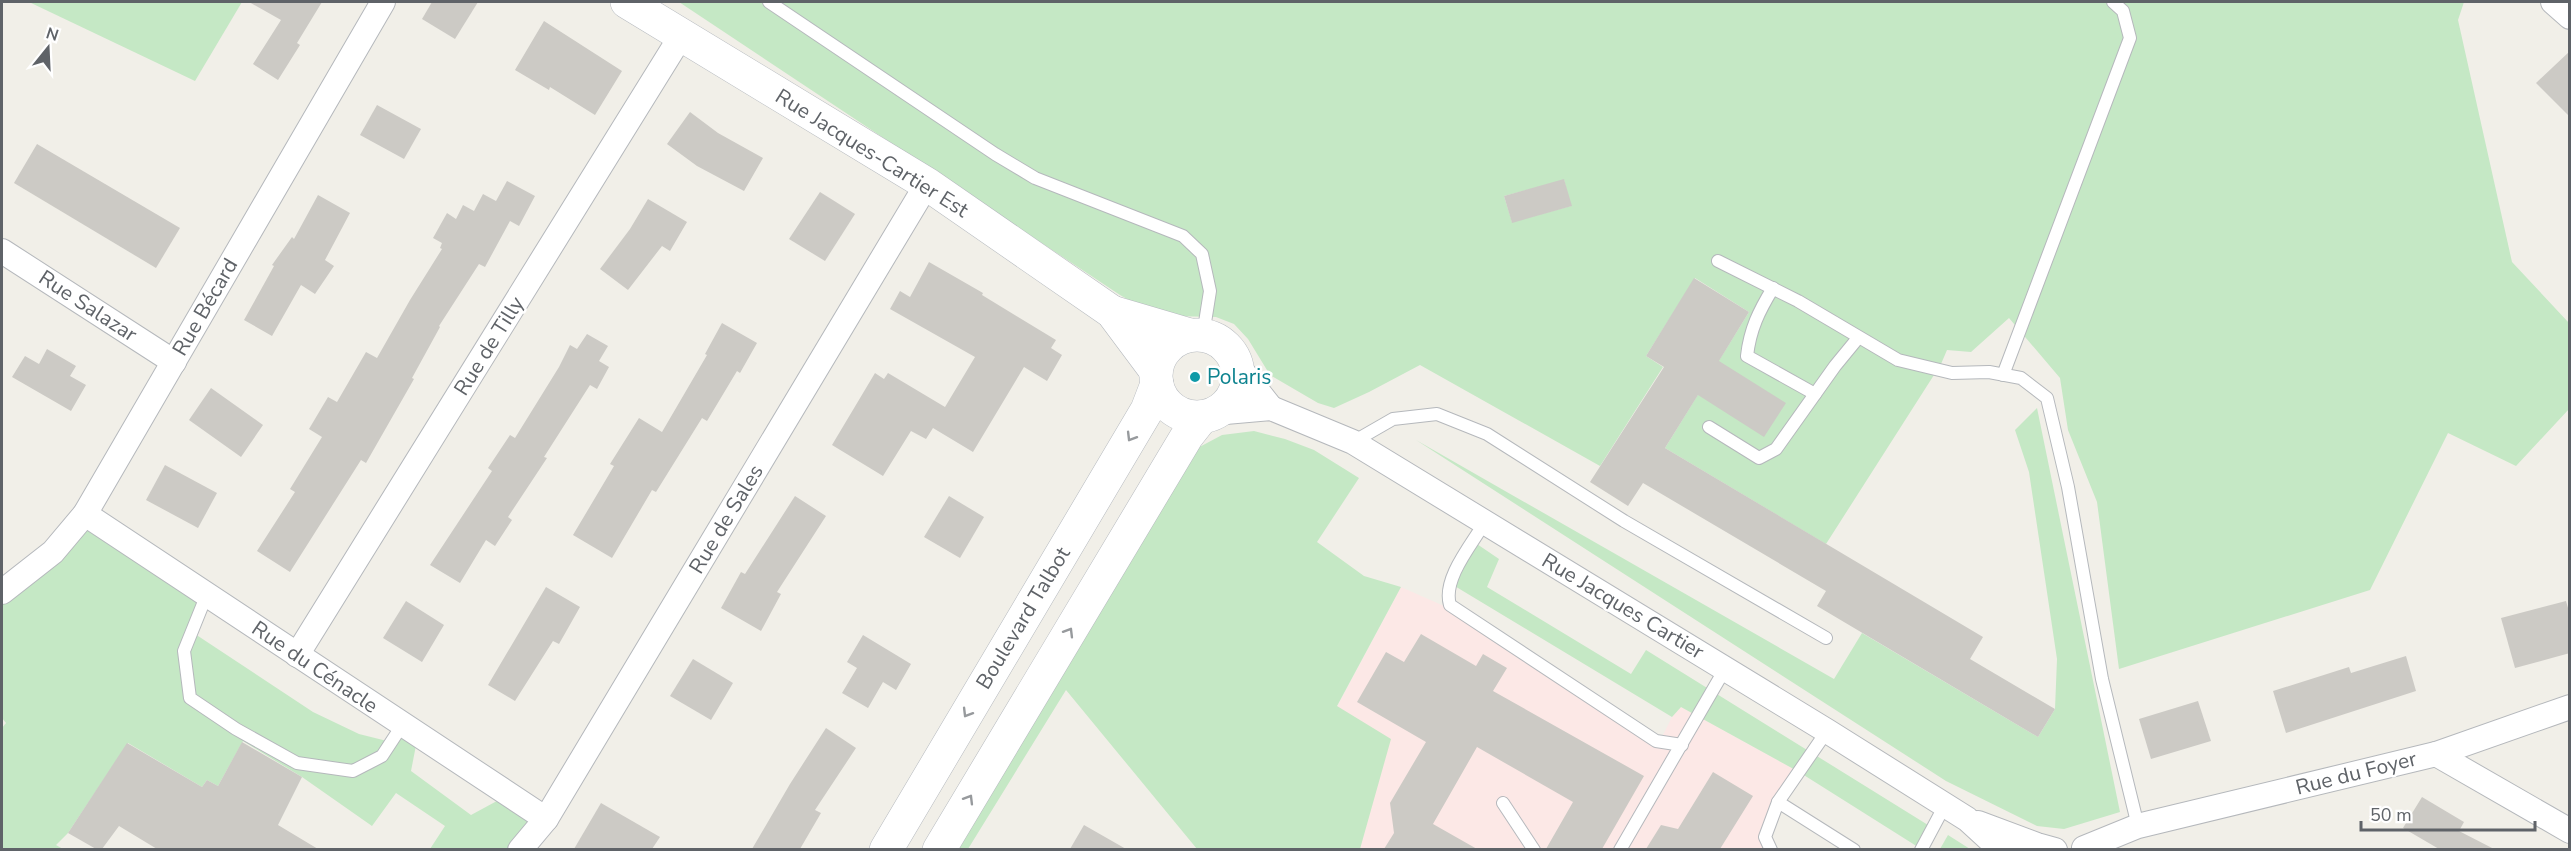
<svg xmlns="http://www.w3.org/2000/svg" width="2571" height="851" font-family="'Nunito Sans',sans-serif">
  <rect width="100%" height="100%" fill="#f1efe8"/>
  <path fill="#fce8e6" d="M 1401,587 L 1453,610 L 1634,724 L 1662,737 L 1672,717 L 1681,707 L 1799,772 L 1765,837 L 1771,849 L 1360,849 L 1390,739 L 1337,707 Z"/>
  <g fill="#c5e8c5" fill-rule="evenodd">
    <path d="M 29,2 L 242,2 L 195,81 Z"/>
    <path d="M 679,2 L 2464,2 L 2458,20 L 2512,262 L 2569,323 L 2569,409 L 2516,466 L 2448,433 L 2370,590 L 2119,669 L 2097,502 L 2068,430 L 2060,378 L 2009,318 L 1971,352 L 1947,350 L 1941,364 L 1826,544 L 1665,448 L 1749,312 L 1695,278 L 1646,356 L 1663,367 L 1600,466 L 1420,365 L 1369,392 L 1334,408 L 1318,403 L 1270,375 L 1248,339 L 1234,324 L 1216,317 L 1174,316 L 1151,313 L 1120,295 ZM 1564,180 L 1571,206 L 1512,222 L 1504,196 Z"/>
    <path d="M 2037,408 L 2120,812 L 2064,829 L 2037,826 L 1946,781 L 1416,440 L 1834,679 L 1862,633 L 2038,737 L 2055,709 L 2057,659 L 2029,472 L 2015,430 Z"/>
    <path d="M 1254,431 L 1285,439 L 1314,450 L 1359,478 L 1317,542 L 1364,576 L 1401,587 L 1337,706 L 1391,739 L 1360,849 L 1197,849 L 1066,690 L 968,849 L 948,850 L 1192,451 L 1222,435 Z"/>
    <path d="M 85,514 L 207,594 L 192,632 L 313,712 L 359,734 L 391,742 L 403,724 L 418,735 L 411,771 L 471,815 L 508,795 L 546,819 L 520,849 L 430,849 L 445,826 L 396,793 L 372,826 L 302,777 L 243,741 L 218,786 L 207,780 L 202,787 L 128,743 L 68,833 L 56,845 L 63,849 L 2,849 L 2,728 L 6,723 L 2,718 L 2,586 Z"/>
    <path d="M 1474,542 L 1499,559 L 1487,587 L 1631,674 L 1646,650 L 1928,825 L 1918,847 L 1799,772 L 1681,707 L 1672,717 L 1453,585 Z"/>
    <path d="M 1948,835 L 1970,849 L 1940,849 Z"/>
  </g>
  <g fill="#cccac5">
    <path d="M 249,2 L 322,2 L 297,43 L 300,45 L 278,80 L 253,64 L 281,20 Z"/>
    <path d="M 432,2 L 478,2 L 455,39 L 422,19 Z"/>
    <path d="M 544,21 L 622,71 L 595,115 L 550,87 L 549,90 L 515,70 Z"/>
    <path d="M 2570,51 L 2570,117 L 2536,83 Z"/>
    <path d="M 377,105 L 421,129 L 404,159 L 360,135 Z"/>
    <path d="M 690,112 L 718,133 L 763,158 L 744,191 L 697,166 L 667,144 Z"/>
    <path d="M 37,144 L 180,228 L 156,268 L 14,183 Z"/>
    <path d="M 1564,179 L 1572,206 L 1512,223 L 1504,196 Z"/>
    <path d="M 507,181 L 535,196 L 519,226 L 510,221 L 485,267 L 479,264 L 439,326 L 440,327 L 412,378 L 414,379 L 366,463 L 361,460 L 290,572 L 257,551 L 295,492 L 290,489 L 322,437 L 309,429 L 328,397 L 337,402 L 366,352 L 377,358 L 410,300 L 442,249 L 440,248 L 442,243 L 433,238 L 447,213 L 456,219 L 463,205 L 474,211 L 483,194 L 496,201 Z"/>
    <path d="M 820,192 L 855,214 L 825,261 L 789,239 Z"/>
    <path d="M 318,195 L 350,213 L 325,260 L 334,266 L 315,294 L 301,285 L 272,336 L 244,320 L 274,266 L 272,265 L 292,237 L 294,239 Z"/>
    <path d="M 648,199 L 687,222 L 670,251 L 662,246 L 628,290 L 600,269 L 630,229 Z"/>
    <path d="M 929,262 L 983,293 L 982,295 L 1056,340 L 1051,348 L 1062,355 L 1047,381 L 1024,367 L 973,452 L 933,428 L 926,439 L 911,431 L 883,476 L 832,445 L 875,373 L 884,379 L 888,373 L 945,407 L 975,357 L 890,309 L 900,291 L 910,297 Z"/>
    <path d="M 1694,278 L 1749,312 L 1719,361 L 1786,403 L 1764,437 L 1698,395 L 1665,448 L 1983,637 L 1970,659 L 2055,709 L 2038,737 L 1817,606 L 1826,591 L 1643,483 L 1628,506 L 1590,482 L 1664,367 L 1646,356 Z"/>
    <path d="M 722,323 L 757,343 L 740,373 L 737,371 L 707,421 L 702,418 L 656,492 L 652,490 L 612,558 L 573,535 L 614,466 L 610,464 L 639,418 L 662,432 L 707,355 L 705,354 Z"/>
    <path d="M 587,334 L 608,346 L 599,361 L 609,367 L 597,389 L 590,385 L 544,457 L 547,458 L 508,517 L 512,520 L 495,546 L 486,540 L 460,583 L 430,565 L 492,471 L 488,468 L 510,435 L 515,438 L 559,367 L 570,345 L 577,349 Z"/>
    <path d="M 47,349 L 76,366 L 70,376 L 86,385 L 71,411 L 12,377 L 25,356 L 39,364 Z"/>
    <path d="M 211,388 L 263,425 L 241,457 L 189,420 Z"/>
    <path d="M 165,465 L 217,493 L 198,528 L 146,500 Z"/>
    <path d="M 795,496 L 826,516 L 777,592 L 781,594 L 761,631 L 721,608 L 741,572 L 745,574 Z"/>
    <path d="M 949,496 L 984,517 L 960,558 L 924,537 Z"/>
    <path d="M 546,587 L 580,607 L 559,644 L 553,641 L 515,701 L 488,685 Z"/>
    <path d="M 406,601 L 444,625 L 422,662 L 383,638 Z"/>
    <path d="M 2566,601 L 2570,615 L 2570,653 L 2515,668 L 2501,618 Z"/>
    <path d="M 1421,634 L 1476,666 L 1483,654 L 1507,668 L 1493,691 L 1644,776 L 1602,849 L 1546,849 L 1573,802 L 1477,747 L 1433,824 L 1477,849 L 1384,849 L 1394,833 L 1390,803 L 1426,742 L 1357,702 L 1386,652 L 1404,662 Z"/>
    <path d="M 863,635 L 911,664 L 896,690 L 883,682 L 868,708 L 842,693 L 857,668 L 847,662 Z"/>
    <path d="M 2406,656 L 2416,691 L 2286,733 L 2273,691 L 2349,667 L 2351,673 Z"/>
    <path d="M 693,659 L 733,683 L 711,720 L 670,696 Z"/>
    <path d="M 2198,701 L 2211,741 L 2151,759 L 2139,719 Z"/>
    <path d="M 826,728 L 856,748 L 815,810 L 821,813 L 800,849 L 752,849 L 790,784 Z"/>
    <path d="M 242,742 L 302,777 L 278,825 L 318,849 L 157,849 L 119,826 L 102,849 L 96,849 L 68,833 L 127,743 L 202,787 L 207,780 L 218,786 Z"/>
    <path d="M 1713,772 L 1753,796 L 1720,849 L 1646,849 L 1661,825 L 1678,829 Z"/>
    <path d="M 2422,797 L 2464,822 L 2459,831 L 2494,849 L 2439,849 L 2403,828 Z"/>
    <path d="M 601,803 L 660,837 L 652,849 L 574,849 Z"/>
    <path d="M 1084,825 L 1126,849 L 1070,849 Z"/>
  </g>
  <g fill="none" stroke-linecap="round" stroke-linejoin="round">
    <defs>
      <g id="lane">
        <path d="M 769,2 L 995,154 L 1035,178 L 1183,236 L 1202,254 L 1210,291 L 1203,335"/>
        <path d="M 1718,261 L 1798,301 L 1898,360 L 1952,373 L 1989,372 L 2021,378 L 2047,398 L 2068,487 L 2102,679 L 2138,826"/>
        <path d="M 1773,288 C 1759,311 1750,329 1747,356 L 1815,394"/>
        <path d="M 2003,375 L 2130,38 L 2123,11 L 2113,2"/>
        <path d="M 1709,427 L 1759,458 L 1776,449 L 1835,366 L 1858,338"/>
        <path d="M 1353,442 L 1393,419 L 1437,414 L 1487,434 L 1624,521 L 1826,638"/>
        <path d="M 1485,522 C 1472,544 1442,579 1450,605 L 1656,741 L 1682,745"/>
        <path d="M 207,594 L 184,651 L 190,698 L 236,729 L 297,763 L 353,771 L 382,756 L 403,724"/>
        <path d="M 1778,802 L 1854,850"/>
        <path d="M 1503,803 L 1534,850"/>
        <path d="M 1620,850 L 1725,669"/>
        <path d="M 1771,850 L 1765,837 L 1778,802 L 1827,731"/>
        <path d="M 1921,850 L 1945,805"/>
      </g>
      <g id="street">
        <path d="M 2553,2 L 2570,17"/>
        <path d="M 2,251 L 174,362"/>
        <path d="M 1238,366 L 1271,408"/>
        <path d="M 1214,413 L 1271,408 L 1353,442 L 1827,731 L 1967,819 L 2001,850"/>
        <path d="M 85,514 L 546,819"/>
        <path d="M 2,592 L 53,552 L 85,514 L 383,2"/>
        <path d="M 297,655 L 681,36"/>
        <path d="M 2436,754 L 2570,831"/>
        <path d="M 1978,823 L 2037,845 L 2055,850"/>
        <path d="M 2084,848 L 2138,826 L 2436,754 L 2570,707"/>
        <path d="M 520,850 L 546,819 L 927,184"/>
      </g>
      <g id="secondary">
        <path d="M 627,2 L 927,184 L 1112,312 L 1156,371"/>
        <path d="M 1112,312 L 1190,335"/>
        <circle cx="1197" cy="376" r="41"/>
        <path d="M 886,850 L 1147,410 L 1157,384"/>
        <path d="M 939,850 L 1187,436 L 1202,417"/>
      </g>
    </defs>
    <use href="#lane" stroke="#b5b8bc" stroke-width="14"/>
    <use href="#street" stroke="#b5b8bc" stroke-width="26"/>
    <use href="#secondary" stroke="#b6babf" stroke-width="34"/>
    <use href="#lane" stroke="#fff" stroke-width="12"/>
    <use href="#street" stroke="#fff" stroke-width="24"/>
    <use href="#secondary" stroke="#fff" stroke-width="33"/>
  </g>
  <defs><path id="oneway-chevron" d="M-2-3.5L2.5 0L-2 3.5" fill="none" stroke-width="1.6" stroke-linecap="round" stroke-linejoin="round" transform="scale(1.5)"/></defs>
  <g stroke="#979a9d">
    <use href="#oneway-chevron" transform="translate(1131 437) rotate(121)"/>
    <use href="#oneway-chevron" transform="translate(1069 632) rotate(-59)"/>
    <use href="#oneway-chevron" transform="translate(967 713) rotate(121)"/>
    <use href="#oneway-chevron" transform="translate(969 799) rotate(-59)"/>
  </g>
  <circle fill="#0f9aa8" stroke="#fff" stroke-width="2" cx="1195" cy="377" r="6"/>
  <g text-anchor="middle" dominant-baseline="central" stroke-width="5" stroke-linejoin="round" paint-order="stroke">
    <g font-size="21" fill="#5f6368" stroke="#fff">
      <text transform="translate(872 153) rotate(32)">Rue Jacques-Cartier Est</text>
      <text transform="translate(88 306) rotate(33)">Rue Salazar</text>
      <text transform="translate(205 307) rotate(-60)">Rue Bécard</text>
      <text transform="translate(489 346) rotate(-58)">Rue de Tilly</text>
      <text transform="translate(726 519) rotate(-59)">Rue de Sales</text>
      <text transform="translate(1623 606) rotate(31)">Rue Jacques Cartier</text>
      <text transform="translate(1023 618) rotate(-59)">Boulevard Talbot</text>
      <text transform="translate(315 667) rotate(34)">Rue du Cénacle</text>
      <text transform="translate(2356 773) rotate(-14)">Rue du Foyer</text>
    </g>
    <g font-size="21" fill="#0d838f" stroke="#fff" text-anchor="start">
      <text x="1207" y="377">Polaris</text>
    </g>
  </g>
  <rect width="2571" height="851" fill="none" stroke="#5f6368" stroke-width="6"/>
  <g transform="translate(48 48) rotate(18)" stroke="#ffffff" stroke-width="4.5" paint-order="stroke">
  <path d="M0-4.5L10 22L0 15L-10 22Z" fill="#5f6368"/>
  <text y="-9" font-size="16" font-weight="bold" text-anchor="middle" fill="#5f6368">N</text>
  </g>
  <path d="M2361 821v9h174v-9" fill="none" stroke="#5f6368" stroke-width="3"/>
  <text x="2370" y="821" font-size="18" fill="#5f6368" stroke="#ffffff" stroke-width="4.5" paint-order="stroke">50 m</text>
</svg>
